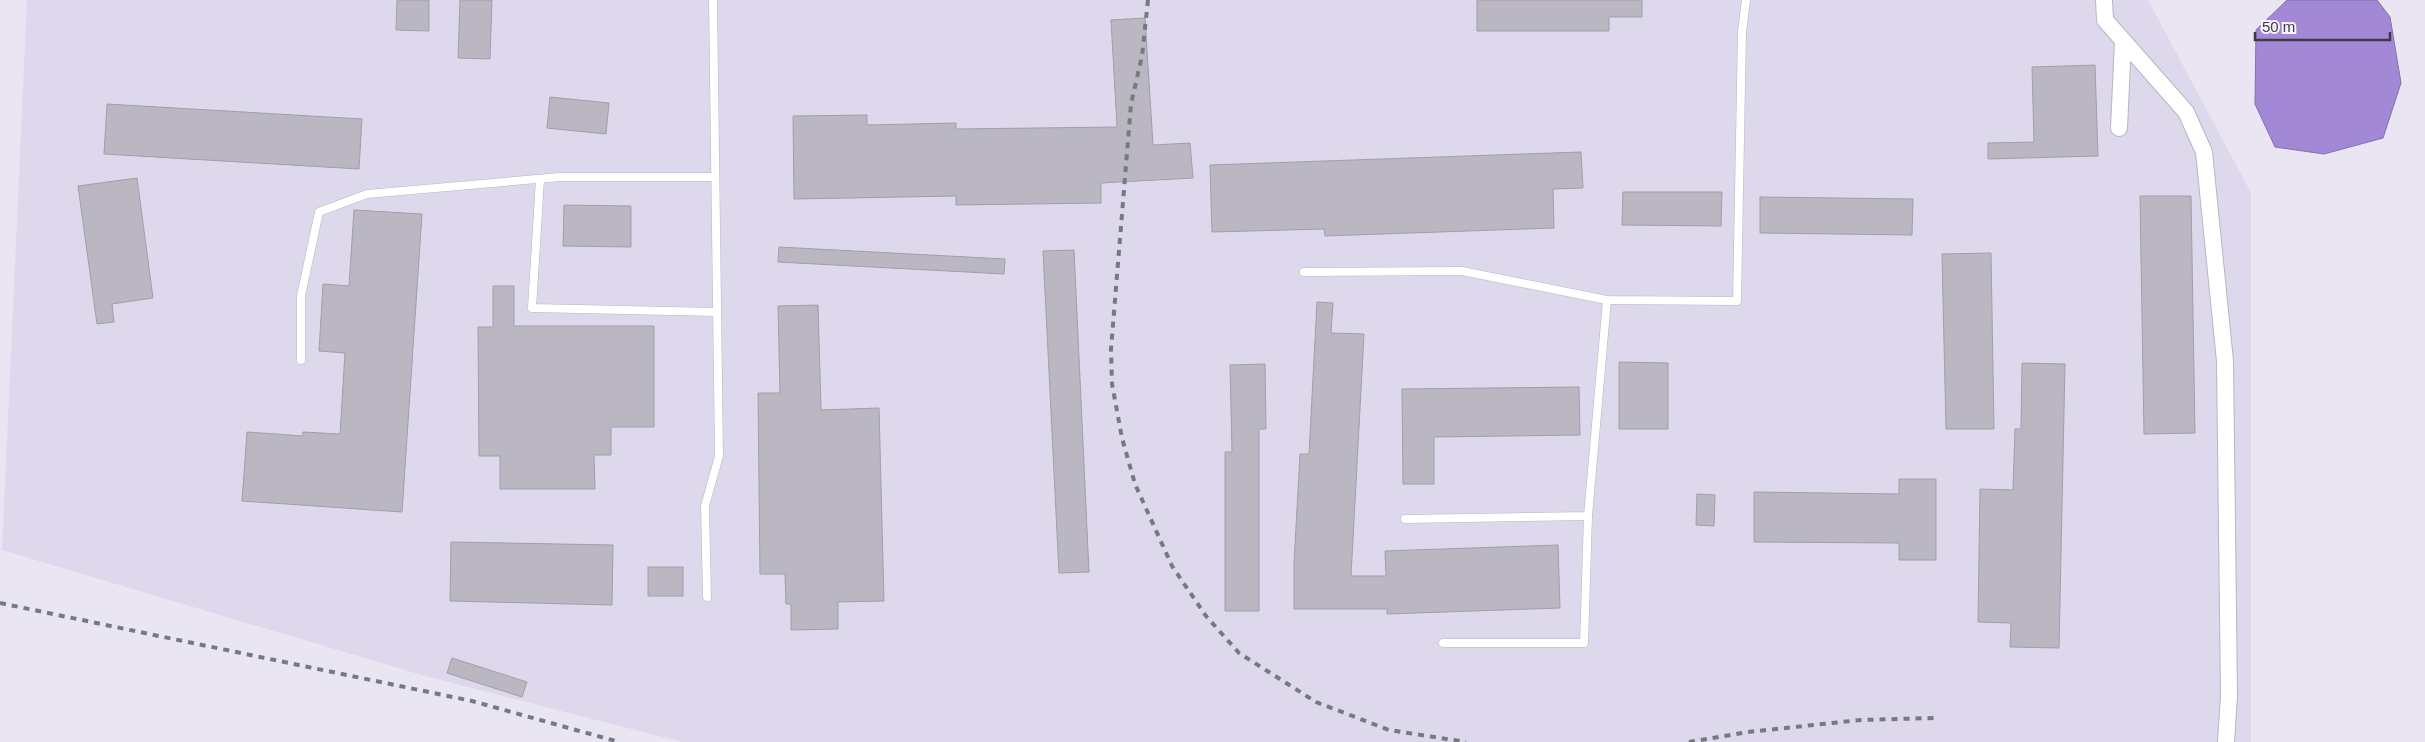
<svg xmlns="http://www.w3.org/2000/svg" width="2425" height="742" font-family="Arial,sans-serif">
  <rect width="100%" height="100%" fill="#e9e5f2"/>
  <path fill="#ddd8eb" d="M 27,0 L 2148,0 L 2251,193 L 2251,742 L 682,742 L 425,676 L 2,550 Z"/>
  <path fill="#a388d6" stroke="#8471a9" d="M 2287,0 L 2377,0 L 2390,17 L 2401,83 L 2383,138 L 2324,154 L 2275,147 L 2255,104 L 2256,30 Z"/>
  <g fill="#bab7c3" stroke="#a19ea9">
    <path d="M 397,0 L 429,0 L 429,31 L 396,30 Z"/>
    <path d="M 460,0 L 492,0 L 490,59 L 458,58 Z"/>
    <path d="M 1477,0 L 1642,0 L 1642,17 L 1609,17 L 1609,31 L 1477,31 Z"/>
    <path d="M 1145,18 L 1153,145 L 1190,143 L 1193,178 L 1101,183 L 1101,203 L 956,205 L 956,196 L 794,199 L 793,116 L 867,115 L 867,125 L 956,123 L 956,129 L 1117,127 L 1111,20 Z"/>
    <path d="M 2095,65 L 2098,156 L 1988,159 L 1988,143 L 2034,142 L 2032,67 Z"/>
    <path d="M 550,97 L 609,103 L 606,134 L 547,128 Z"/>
    <path d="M 107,104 L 362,119 L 359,169 L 104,154 Z"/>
    <path d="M 1581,152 L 1583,188 L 1553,189 L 1554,228 L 1325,236 L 1324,229 L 1212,232 L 1210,165 Z"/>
    <path d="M 137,178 L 153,298 L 112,304 L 114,322 L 97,324 L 78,186 Z"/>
    <path d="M 1623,192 L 1722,192 L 1721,226 L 1622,225 Z"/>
    <path d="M 2140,196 L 2191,196 L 2195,433 L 2144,434 Z"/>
    <path d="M 1760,197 L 1913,199 L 1912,235 L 1760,233 Z"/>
    <path d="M 564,205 L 631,206 L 631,247 L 563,246 Z"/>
    <path d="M 354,210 L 422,214 L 402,512 L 242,501 L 247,432 L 303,436 L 303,432 L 340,434 L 345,353 L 319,351 L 323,284 L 349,286 Z"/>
    <path d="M 779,247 L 1005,259 L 1004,274 L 778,262 Z"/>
    <path d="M 1074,250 L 1089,572 L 1059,573 L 1043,251 Z"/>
    <path d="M 1991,253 L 1994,429 L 1946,429 L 1942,254 Z"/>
    <path d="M 493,286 L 514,286 L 514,326 L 654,326 L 654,427 L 611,427 L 611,455 L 594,455 L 595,489 L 500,489 L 500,456 L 479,456 L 478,327 L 493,327 Z"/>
    <path d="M 1317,302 L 1333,303 L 1331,333 L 1364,334 L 1351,576 L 1386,576 L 1385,551 L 1558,545 L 1560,608 L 1387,614 L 1387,609 L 1294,609 L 1294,564 L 1300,454 L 1309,454 Z"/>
    <path d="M 818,305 L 821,410 L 879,408 L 884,601 L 838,602 L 838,629 L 791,630 L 791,604 L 786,604 L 785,574 L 760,574 L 758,393 L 780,393 L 778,306 Z"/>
    <path d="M 1619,362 L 1668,363 L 1668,429 L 1619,429 Z"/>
    <path d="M 2022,363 L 2065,364 L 2059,648 L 2010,647 L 2011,623 L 1978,622 L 1980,489 L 2013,490 L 2015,429 L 2021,429 Z"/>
    <path d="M 1265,364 L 1266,429 L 1259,429 L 1259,611 L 1225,611 L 1225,452 L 1232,452 L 1230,365 Z"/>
    <path d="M 1579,387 L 1580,435 L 1434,437 L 1434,484 L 1403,484 L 1402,389 Z"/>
    <path d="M 1899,479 L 1936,479 L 1936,560 L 1899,560 L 1899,543 L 1754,542 L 1754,492 L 1899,494 Z"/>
    <path d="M 1697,494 L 1715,495 L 1714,526 L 1696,525 Z"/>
    <path d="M 451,542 L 613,545 L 612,605 L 450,601 Z"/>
    <rect x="648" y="567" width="35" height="29"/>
    <path d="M 452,658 L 527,682 L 522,697 L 447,673 Z"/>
  </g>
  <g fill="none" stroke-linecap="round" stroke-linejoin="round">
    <defs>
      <g id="service">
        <path d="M 540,179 L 532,308 L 717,312"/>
        <path d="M 1304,272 L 1462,271 L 1607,300 L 1737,301 L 1742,32 L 1746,0"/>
        <path d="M 301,360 L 301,296 L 319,212 L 367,194 L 560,177 L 715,177"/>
        <path d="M 1405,519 L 1588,516 L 1607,300"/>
        <path d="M 707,597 L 705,506 L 719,456 L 713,0"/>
        <path d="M 1443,643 L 1584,643 L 1588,516"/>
      </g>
      <g id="minor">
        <path d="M 2104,0 L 2105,20 L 2186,112 L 2204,152 L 2225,361 L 2229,696 L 2226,742"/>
        <path d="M 2119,128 L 2123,41"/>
      </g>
    </defs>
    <use href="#service" stroke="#b9b6c1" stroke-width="9"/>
    <use href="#minor" stroke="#b9b6c1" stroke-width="18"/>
    <use href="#service" stroke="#fff" stroke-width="8"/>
    <use href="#minor" stroke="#fff" stroke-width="16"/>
    <g stroke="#79777f" stroke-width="4" stroke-dasharray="6 6" stroke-linecap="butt">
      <path d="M 1148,0 L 1142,56 L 1131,104 L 1111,349 L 1112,384 L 1122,438 L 1135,484 L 1172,566 L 1206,616 L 1239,653 L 1316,702 L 1389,730 L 1466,742"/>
      <path d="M 0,603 L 472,701 L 619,742"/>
      <path d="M 1689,742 L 1748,732 L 1860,720 L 1934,718"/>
    </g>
  </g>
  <path d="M2255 32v8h135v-8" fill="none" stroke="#3c3b40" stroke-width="2.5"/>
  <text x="2262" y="32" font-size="15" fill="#3c3b40" stroke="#f6f3ff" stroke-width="4" paint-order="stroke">50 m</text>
</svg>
